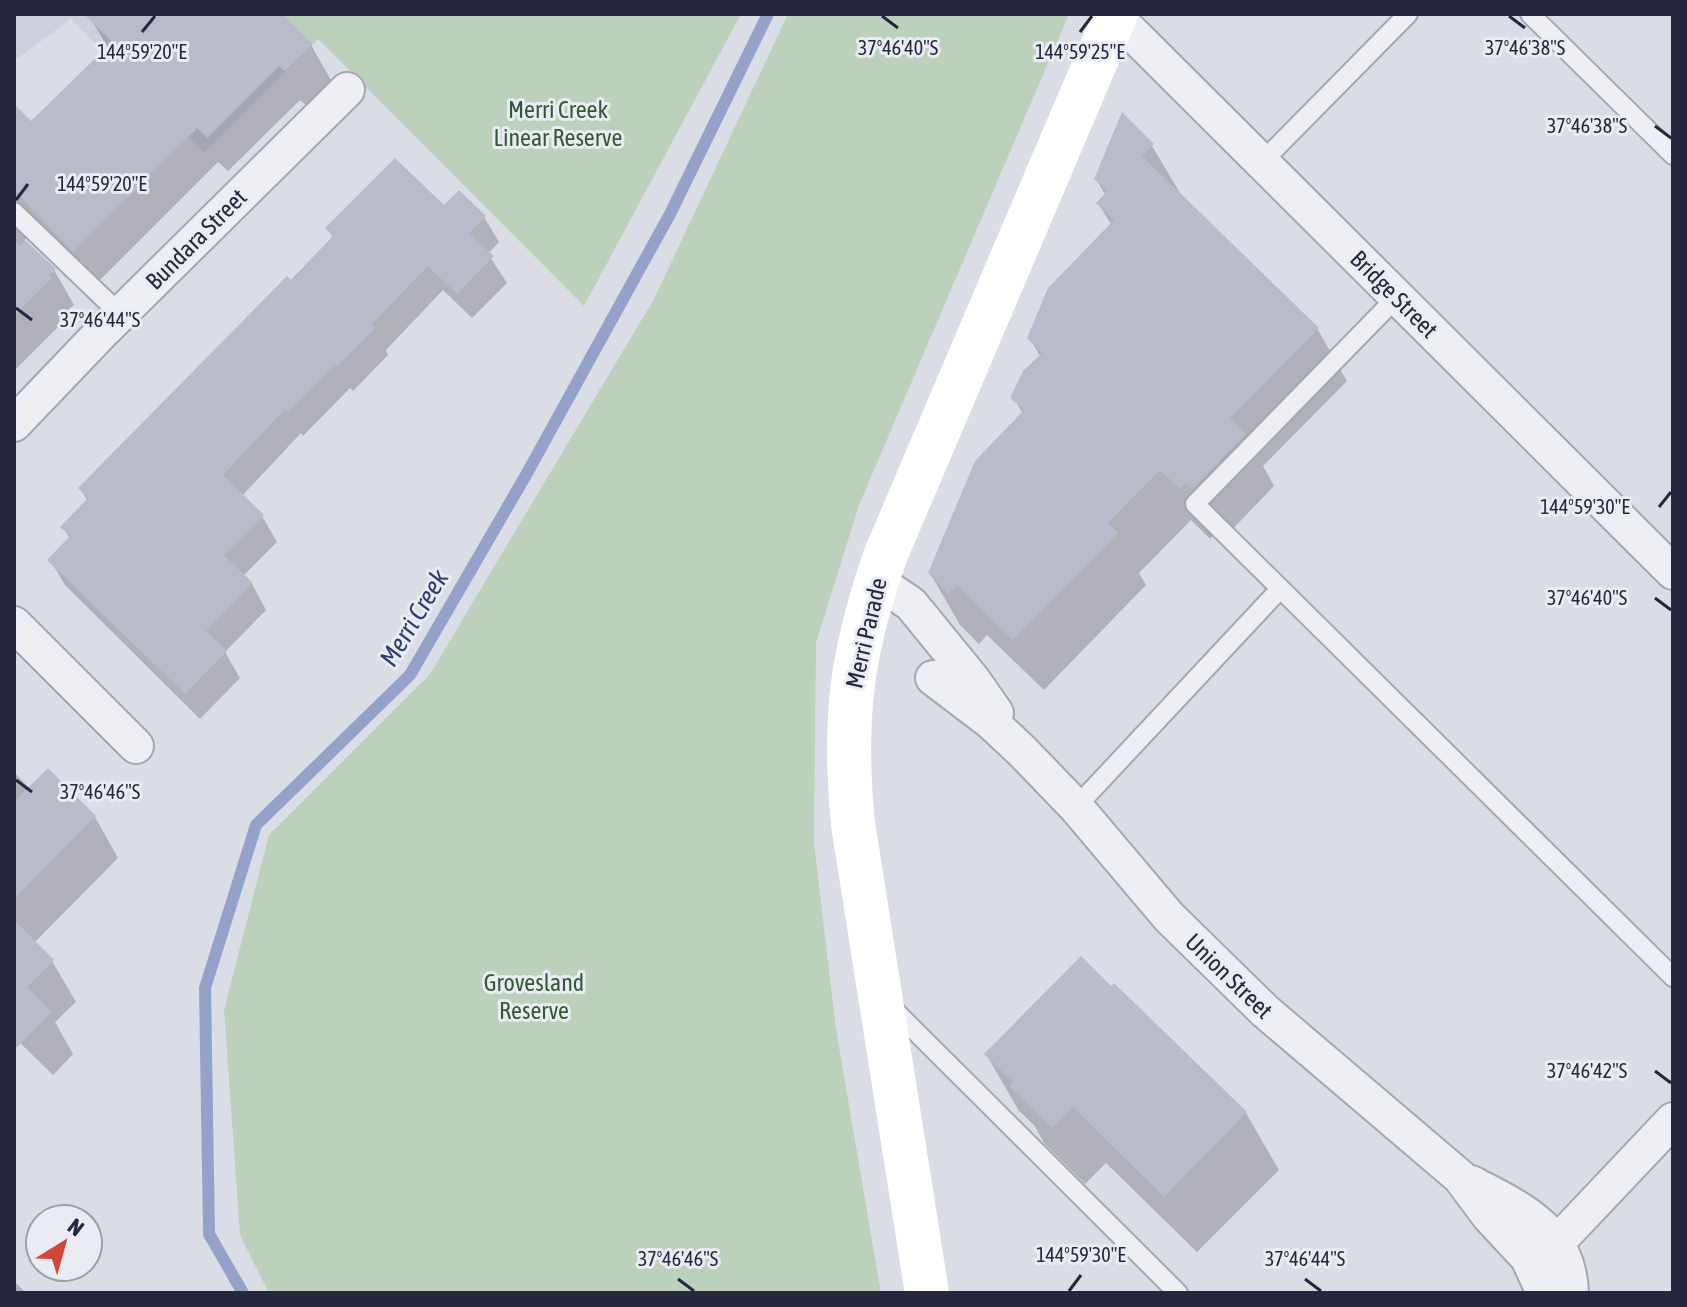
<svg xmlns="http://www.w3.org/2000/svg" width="1687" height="1307" font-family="'Asap Condensed',sans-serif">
  <rect width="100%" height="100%" fill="#dbdde6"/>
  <path fill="#cdcfdc" d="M 14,14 L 283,14 L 313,44 L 204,153 L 71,19 L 14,61 Z"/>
  <g fill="#bcd1bc">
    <path d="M 283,14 L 741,14 L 584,306 L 318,39 L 313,44 Z"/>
    <path d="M 788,14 L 1069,14 L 859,505 L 816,643 L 814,843 L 836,1029 L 881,1293 L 269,1293 L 240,1235 L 224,1010 L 269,835 L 430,674 L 654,299 Z"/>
  </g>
  <g fill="#0003">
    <path d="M 96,14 L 281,14 L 311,45 L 331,80 L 306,105 L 300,100 L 228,171 L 218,162 L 94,286 L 37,235 L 26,238 L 24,241 L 54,270 L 74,305 L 68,310 L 71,314 L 14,371 L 14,136 L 31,124 L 108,48 L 91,19 Z"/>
    <path d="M 1152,146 L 1183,198 L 1318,330 L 1347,381 L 1263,466 L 1274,486 L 1223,539 L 1216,533 L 1210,539 L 1191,520 L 1139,573 L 1146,585 L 1044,690 L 987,635 L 979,644 L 960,625 L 930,573 L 1023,414 L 1013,397 L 1041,357 L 1029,338 L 1112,226 L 1098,203 L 1106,196 L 1096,179 Z"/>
    <path d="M 444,208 L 484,217 L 499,242 L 488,254 L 507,283 L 472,318 L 443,290 L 386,350 L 388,355 L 353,391 L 350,388 L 303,436 L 301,433 L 242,496 L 262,516 L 277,542 L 243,576 L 252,584 L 266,610 L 225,652 L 240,678 L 200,719 L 65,585 L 50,560 L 70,539 L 63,527 L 88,502 L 81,489 L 333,238 L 328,229 Z"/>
    <path d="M 48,771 L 95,817 L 118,858 L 34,943 L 52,961 L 76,1002 L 55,1022 L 73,1054 L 53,1075 L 14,1037 L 14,772 L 30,789 Z"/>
    <path d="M 1111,988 L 1246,1113 L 1279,1170 L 1197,1252 L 1106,1163 L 1085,1184 L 1044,1143 L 1034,1125 L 1019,1111 L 986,1054 Z"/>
    <path d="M 14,1281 L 26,1293 L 14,1293 Z"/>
  </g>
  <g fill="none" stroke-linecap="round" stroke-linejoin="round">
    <path stroke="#94a1c9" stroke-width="12" d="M 243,1293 L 209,1234 L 205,988 L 256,825 L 410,675 L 526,475 L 670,214 L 768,14"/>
  </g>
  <g fill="#b8bbc9">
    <path d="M 84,14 L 283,14 L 313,44 L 285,71 L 279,66 L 207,138 L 197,128 L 73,252 L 14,190 L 14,104 L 31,121 L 112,42 Z"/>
    <path d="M 1122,112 L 1154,144 L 1142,156 L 1319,328 L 1230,418 L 1246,434 L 1192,489 L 1186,483 L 1180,489 L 1160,470 L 1108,523 L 1118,533 L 1013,640 L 957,585 L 948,594 L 928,573 L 975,461 L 1024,410 L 1010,398 L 1023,371 L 1042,353 L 1027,338 L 1048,288 L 1114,220 L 1096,203 L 1107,191 L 1094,179 Z"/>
    <path d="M 395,158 L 444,205 L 459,190 L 486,216 L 469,233 L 494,256 L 457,294 L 428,266 L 372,324 L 375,328 L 337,366 L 335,364 L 288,412 L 285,409 L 223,475 L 264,515 L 224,555 L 253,583 L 206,631 L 227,651 L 185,694 L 47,560 L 70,536 L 60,527 L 88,498 L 78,488 L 287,276 L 291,280 L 333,236 L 325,228 Z"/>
    <path d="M 14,240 L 20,245 L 25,240 L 56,269 L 49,275 L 52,278 L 14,316 Z"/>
    <path d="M 48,768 L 96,816 L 14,899 L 14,802 Z"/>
    <path d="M 14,920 L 54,960 L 27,987 L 52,1012 L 14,1050 Z"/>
    <path d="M 1081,956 L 1111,986 L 1114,983 L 1247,1112 L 1164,1197 L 1073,1107 L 1052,1128 L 1009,1086 L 1013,1082 L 984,1054 Z"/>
  </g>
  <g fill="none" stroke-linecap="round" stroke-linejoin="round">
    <defs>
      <g id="service">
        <path d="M 1530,14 L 1673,155"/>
        <path d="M 1262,162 L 1408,14"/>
        <path d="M 14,212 L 120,314"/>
        <path d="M 1397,297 L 1195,504 L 1673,977"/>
        <path d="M 1076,807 L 1280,589"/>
        <path d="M 891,1007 L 1178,1293"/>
      </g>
      <g id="minor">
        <path d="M 1115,16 L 1673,572"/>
        <path d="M 14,424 L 100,334 L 347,90"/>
        <path d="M 877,581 L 911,604 L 973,680 L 996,713"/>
        <path d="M 14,624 L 136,746"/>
        <path d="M 933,678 L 991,722 L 1022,751 L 1076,807 L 1169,917 L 1265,1011 L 1460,1177 L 1489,1216 L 1528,1258 L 1544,1293"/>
        <path d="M 1471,1183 C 1520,1208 1569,1230 1571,1293"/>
        <path d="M 1534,1267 L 1673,1120"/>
      </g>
    </defs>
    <use href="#service" stroke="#a4a7b3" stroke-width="22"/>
    <use href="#minor" stroke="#a4a7b3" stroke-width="38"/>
    <use href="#service" stroke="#eeeff5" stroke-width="18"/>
    <use href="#minor" stroke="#eeeff5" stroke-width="34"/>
    <path stroke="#fff" stroke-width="44" d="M 927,1293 L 853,824 C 843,719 851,653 886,554 L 1116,14"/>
  </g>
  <path fill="none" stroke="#25283d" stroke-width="3" d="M 882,16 L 898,28M 1509,16 L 1525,28M 142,32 L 155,16M 1080,32 L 1092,16M 1655,126 L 1671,138M 16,200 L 28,184M 16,308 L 32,320M 1659,507 L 1671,492M 1655,598 L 1671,610M 16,780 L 32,792M 1655,1071 L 1671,1083M 678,1279 L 694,1291M 1305,1279 L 1321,1291M 1069,1291 L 1081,1275"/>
  <g text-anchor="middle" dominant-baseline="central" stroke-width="6" stroke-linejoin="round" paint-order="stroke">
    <g font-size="24" fill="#315933" stroke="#eaecf4">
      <text x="558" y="109">Merri Creek<tspan x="558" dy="28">Linear Reserve</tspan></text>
      <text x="534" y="982">Grovesland<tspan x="534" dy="28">Reserve</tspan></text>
    </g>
    <g font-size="24" fill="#25283d" stroke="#eaecf4">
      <text transform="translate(196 239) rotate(-45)">Bundara Street</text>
      <text transform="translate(1394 294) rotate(45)">Bridge Street</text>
      <text transform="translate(866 633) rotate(-77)">Merri Parade</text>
      <text transform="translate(1229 976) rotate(44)">Union Street</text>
    </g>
    <g font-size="26" font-style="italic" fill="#2d3b72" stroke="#eaecf4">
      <text transform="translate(414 618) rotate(-59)">Merri Creek</text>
    </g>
  </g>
  <g font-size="20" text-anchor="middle" fill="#25283d" stroke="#eaecf4" stroke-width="6" stroke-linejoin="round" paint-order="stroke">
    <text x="1525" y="55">37°46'38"S</text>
    <text x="898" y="55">37°46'40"S</text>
    <text x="142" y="59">144°59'20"E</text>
    <text x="1080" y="59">144°59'25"E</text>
    <text x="1587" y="133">37°46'38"S</text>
    <text x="102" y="191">144°59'20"E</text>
    <text x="100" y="327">37°46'44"S</text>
    <text x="1585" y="514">144°59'30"E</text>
    <text x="1587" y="605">37°46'40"S</text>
    <text x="100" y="799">37°46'46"S</text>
    <text x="1587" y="1078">37°46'42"S</text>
    <text x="1081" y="1262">144°59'30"E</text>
    <text x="678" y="1266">37°46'46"S</text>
    <text x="1305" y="1266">37°46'44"S</text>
  </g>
  <rect width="1687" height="1307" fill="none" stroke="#25283d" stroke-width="32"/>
  <g transform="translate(64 1243) rotate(37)"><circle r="38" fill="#eaecf4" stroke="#9b9eab" stroke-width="2"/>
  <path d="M0-6L14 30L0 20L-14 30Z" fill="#d44638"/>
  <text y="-12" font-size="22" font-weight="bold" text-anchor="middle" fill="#25283d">N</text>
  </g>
</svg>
